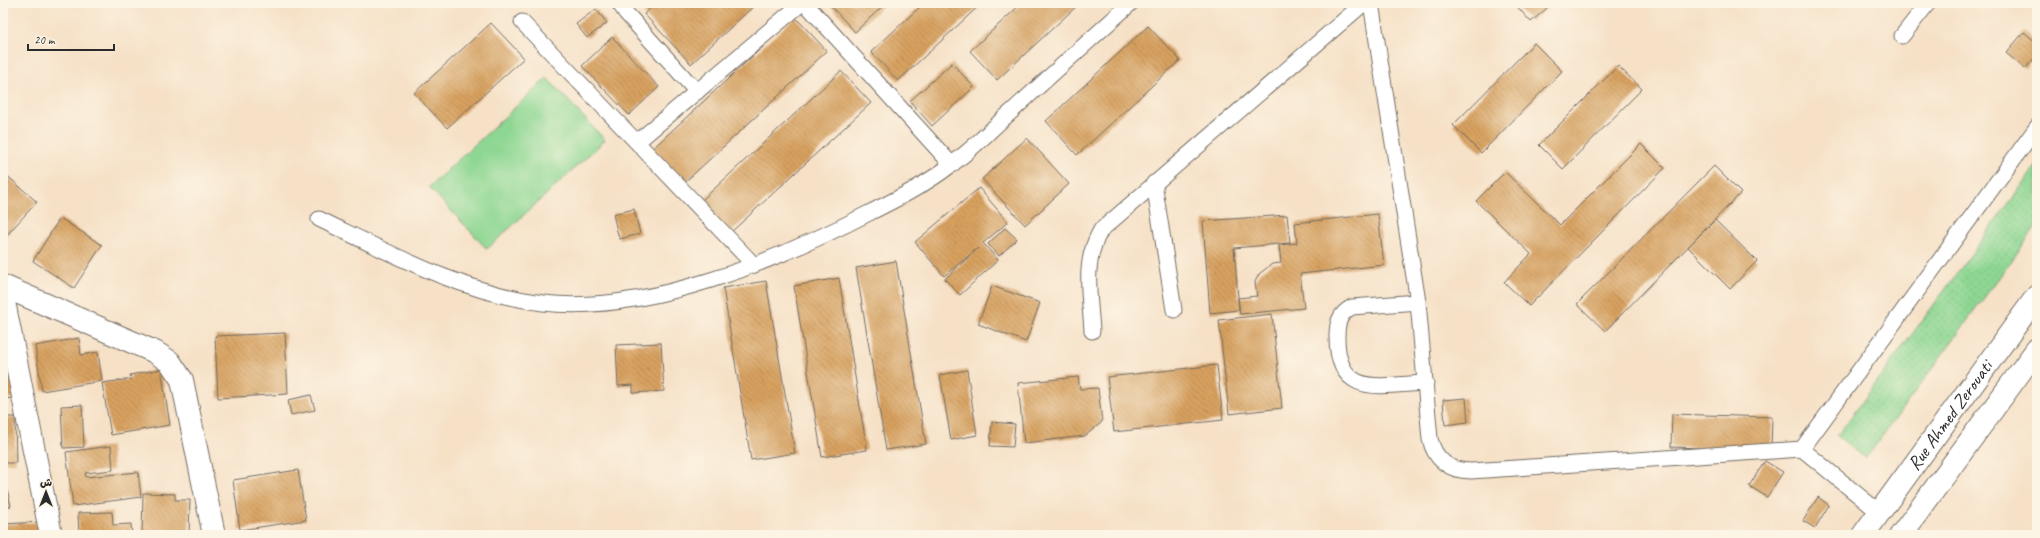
<svg xmlns="http://www.w3.org/2000/svg" width="2040" height="538" font-family="Caveat,'Playpen Sans Arabic',sans-serif">
  <defs>
    <pattern id="grass-dots" width="8" height="8" patternUnits="userSpaceOnUse"><rect width="8" height="8" fill="#8ed793"/><path d="M2 2h.1M6 6h.1" fill="none" stroke="#7bb97f" stroke-width="1.8" stroke-linecap="round"/></pattern>
    <pattern id="building-back-hatch" width="6" height="6" patternUnits="userSpaceOnUse"><rect width="6" height="6" fill="#d8a15f"/><path d="M-1 5l2 2M0 0l6 6M5-1l2 2" fill="none" stroke="#af834f"/></pattern>
  </defs>
  <rect width="100%" height="100%" fill="#fcf5e5"/>
  <filter id="ink" filterUnits="userSpaceOnUse"><feTurbulence type="fractalNoise" baseFrequency=".025" numOctaves="2"/><feDisplacementMap in="SourceGraphic" scale="8" xChannelSelector="R" yChannelSelector="G"/><feConvolveMatrix kernelMatrix="1 2 1 2 8 2 1 2 1" color-interpolation-filters="sRGB"/></filter>
  <filter id="wash" filterUnits="userSpaceOnUse"><feTurbulence type="fractalNoise" baseFrequency=".012" numOctaves="4" result="noise"/><feDisplacementMap in="SourceGraphic" scale="16" xChannelSelector="R" yChannelSelector="G"/><feGaussianBlur stdDeviation="0.9" result="paint"/><feColorMatrix in="noise" values="0 0 0 0 0 0 0 0 0 0 0 0 0 0 0 0 0 1.4 0 .05"/><feComposite in="paint" operator="in"/></filter>
  <g filter="url(#wash)">
    <rect width="100%" height="100%" fill="#f6e1c7"/>
    <path fill="url(#grass-dots)" stroke="#5c815f" d="M 2037,165 L 2037,226 L 1866,458 L 1837,436 Z"/>
    <path fill="#8ed793" stroke="#5c815f" d="M 547,78 L 605,140 L 487,249 L 429,187 Z"/>
    <g id="blocks">
      <g fill="url(#building-back-hatch)">
        <path d="M 656,3 L 757,3 L 691,64 L 644,14 Z"/>
        <path d="M 828,3 L 886,3 L 855,32 Z"/>
        <path d="M 924,3 L 982,3 L 898,81 L 871,52 Z"/>
        <path d="M 1022,3 L 1080,3 L 997,80 L 970,51 Z"/>
        <path d="M 1514,3 L 1544,3 L 1548,7 L 1531,22 Z"/>
        <path d="M 596,9 L 607,23 L 587,38 L 576,24 Z"/>
        <path d="M 795,17 L 827,51 L 684,183 L 652,149 Z"/>
        <path d="M 491,23 L 524,58 L 447,128 L 414,93 Z"/>
        <path d="M 1148,26 L 1180,60 L 1077,155 L 1046,121 Z"/>
        <path d="M 2024,32 L 2037,43 L 2037,55 L 2025,69 L 2006,53 Z"/>
        <path d="M 612,37 L 659,87 L 629,115 L 582,66 Z"/>
        <path d="M 1534,43 L 1562,71 L 1481,153 L 1453,125 Z"/>
        <path d="M 952,63 L 974,87 L 932,126 L 910,101 Z"/>
        <path d="M 1618,66 L 1642,89 L 1563,169 L 1539,145 Z"/>
        <path d="M 841,71 L 871,103 L 729,234 L 700,202 Z"/>
        <path d="M 1027,138 L 1069,184 L 1025,225 L 982,179 Z"/>
        <path d="M 1641,144 L 1665,168 L 1529,306 L 1504,282 L 1531,254 L 1476,201 L 1505,172 L 1560,225 Z"/>
        <path d="M 1714,166 L 1741,193 L 1605,331 L 1577,304 Z"/>
        <path d="M 3,172 L 37,202 L 4,238 L 3,237 Z"/>
        <path d="M 979,188 L 1008,222 L 983,243 L 998,260 L 960,295 L 945,279 L 978,248 L 944,276 L 915,242 Z"/>
        <path d="M 634,209 L 640,234 L 619,239 L 613,214 Z"/>
        <path d="M 1378,214 L 1384,265 L 1300,274 L 1304,308 L 1240,314 L 1238,298 L 1257,296 L 1255,282 L 1259,274 L 1272,264 L 1281,263 L 1279,245 L 1297,243 L 1295,223 Z"/>
        <path d="M 1287,215 L 1290,243 L 1234,248 L 1239,310 L 1210,313 L 1203,221 Z"/>
        <path d="M 60,218 L 102,245 L 74,288 L 33,261 Z"/>
        <path d="M 1715,220 L 1757,261 L 1730,289 L 1688,247 Z"/>
        <path d="M 1005,228 L 1017,239 L 999,256 L 988,244 Z"/>
        <path d="M 896,261 L 926,444 L 886,450 L 856,268 Z"/>
        <path d="M 839,278 L 867,450 L 822,457 L 794,286 Z"/>
        <path d="M 766,281 L 795,453 L 751,460 L 723,288 Z"/>
        <path d="M 992,286 L 1040,303 L 1026,342 L 978,324 Z"/>
        <path d="M 1272,314 L 1282,408 L 1229,414 L 1219,320 Z"/>
        <path d="M 285,333 L 288,394 L 218,398 L 215,336 Z"/>
        <path d="M 79,338 L 81,355 L 98,352 L 102,381 L 42,391 L 35,346 Z"/>
        <path d="M 661,343 L 664,391 L 633,393 L 633,385 L 618,386 L 616,345 Z"/>
        <path d="M 3,355 L 9,355 L 15,398 L 3,399 Z"/>
        <path d="M 1217,365 L 1223,420 L 1114,432 L 1107,377 Z"/>
        <path d="M 161,369 L 170,425 L 111,435 L 102,383 L 131,379 L 130,375 Z"/>
        <path d="M 967,370 L 977,435 L 951,440 L 940,375 Z"/>
        <path d="M 1078,377 L 1080,389 L 1098,388 L 1102,422 L 1085,436 L 1024,443 L 1018,383 Z"/>
        <path d="M 311,395 L 315,410 L 291,415 L 288,400 Z"/>
        <path d="M 1466,398 L 1468,422 L 1445,425 L 1443,400 Z"/>
        <path d="M 82,405 L 84,447 L 63,448 L 61,406 Z"/>
        <path d="M 1672,414 L 1772,417 L 1771,450 L 1671,447 Z"/>
        <path d="M 3,417 L 15,417 L 16,463 L 3,463 Z"/>
        <path d="M 992,422 L 1015,424 L 1013,447 L 990,446 Z"/>
        <path d="M 111,446 L 113,470 L 85,473 L 86,477 L 138,472 L 141,497 L 73,506 L 66,452 Z"/>
        <path d="M 1765,461 L 1783,472 L 1767,497 L 1749,486 Z"/>
        <path d="M 298,470 L 306,520 L 240,530 L 233,480 Z"/>
        <path d="M 5,481 L 11,506 L 3,508 L 3,482 Z"/>
        <path d="M 143,493 L 175,494 L 175,500 L 190,500 L 189,535 L 142,535 Z"/>
        <path d="M 1818,497 L 1829,505 L 1815,528 L 1803,521 Z"/>
        <path d="M 112,512 L 113,525 L 131,524 L 132,535 L 79,535 L 78,513 Z"/>
        <path d="M 41,522 L 41,535 L 3,535 L 3,524 Z"/>
        <path d="M 303,529 L 305,535 L 279,535 L 279,534 Z"/>
      </g>
    </g>
  </g>
  <g filter="url(#ink)">
    <use href="#blocks" fill-opacity="0" stroke="#726b62" stroke-width="1"/>
    <g fill="none" stroke-linecap="round" stroke-linejoin="round">
      <defs>
        <g id="lane">
          <path d="M 619,3 L 626,13 L 697,92"/>
          <path d="M 805,3 L 952,165"/>
          <path d="M 1371,3 L 1418,302 L 1430,439 C 1435,460 1449,471 1471,471 L 1802,449"/>
          <path d="M 522,22 L 754,265"/>
          <path d="M 1902,36 L 1928,3"/>
          <path d="M 637,142 L 802,3"/>
          <path d="M 1154,183 L 1174,310"/>
          <path d="M 319,219 C 390,253 462,293 543,303 C 646,315 778,260 869,213 C 897,199 927,184 952,164 C 973,149 991,129 1011,112 C 1051,75 1091,39 1131,3"/>
          <path d="M 1418,302 L 1352,307 C 1339,314 1337,323 1337,337 C 1337,399 1381,385 1426,383"/>
          <path d="M 1092,331 C 1090,295 1082,262 1101,230 L 1364,3"/>
          <path d="M 1880,513 L 1802,449 L 2037,127"/>
        </g>
        <g id="street">
          <path d="M 3,286 L 155,352 L 170,362 L 182,380 L 214,535"/>
          <path d="M 3,297 L 51,535"/>
        </g>
        <g id="secondary">
          <path id="s1" d="M 1863,535 L 2037,296"/>
          <path d="M 1901,535 L 2037,349"/>
        </g>
      </defs>
      <use href="#lane" stroke="#726b62" stroke-width="17"/>
      <use href="#street" stroke="#726b62" stroke-width="24"/>
      <use href="#secondary" stroke="#726b62" stroke-width="24"/>
      <use href="#lane" stroke="#fff" stroke-width="15"/>
      <use href="#street" stroke="#fff" stroke-width="22"/>
      <use href="#secondary" stroke="#fff" stroke-width="22"/>
    </g>
  </g>
  <g text-anchor="middle" dominant-baseline="central" stroke-width="3" stroke-linejoin="round" paint-order="stroke">
    <g font-size="19" fill="#2b2b2b" stroke="#fcf5e5">
      <text stroke="none"><textPath href="#s1" startOffset="148">Rue Ahmed Zerouati</textPath></text>
    </g>
  </g>
  <rect width="2040" height="538" fill="none" stroke="#fcf5e5" stroke-width="16"/>
  <g transform="translate(46 492)" stroke="#fcf5e5" stroke-width="3" paint-order="stroke">
  <path d="M0-3L7 15L0 10L-7 15Z" fill="#2b2b2b"/>
  <text y="-6" font-size="11" font-weight="bold" text-anchor="middle" fill="#2b2b2b">ش</text>
  </g>
  <path d="M28 44v6h86v-6" fill="none" stroke="#2b2b2b" stroke-width="2"/>
  <text x="34" y="44" font-size="12" fill="#2b2b2b" stroke="#fcf5e5" stroke-width="3" paint-order="stroke">20 m</text>
</svg>
